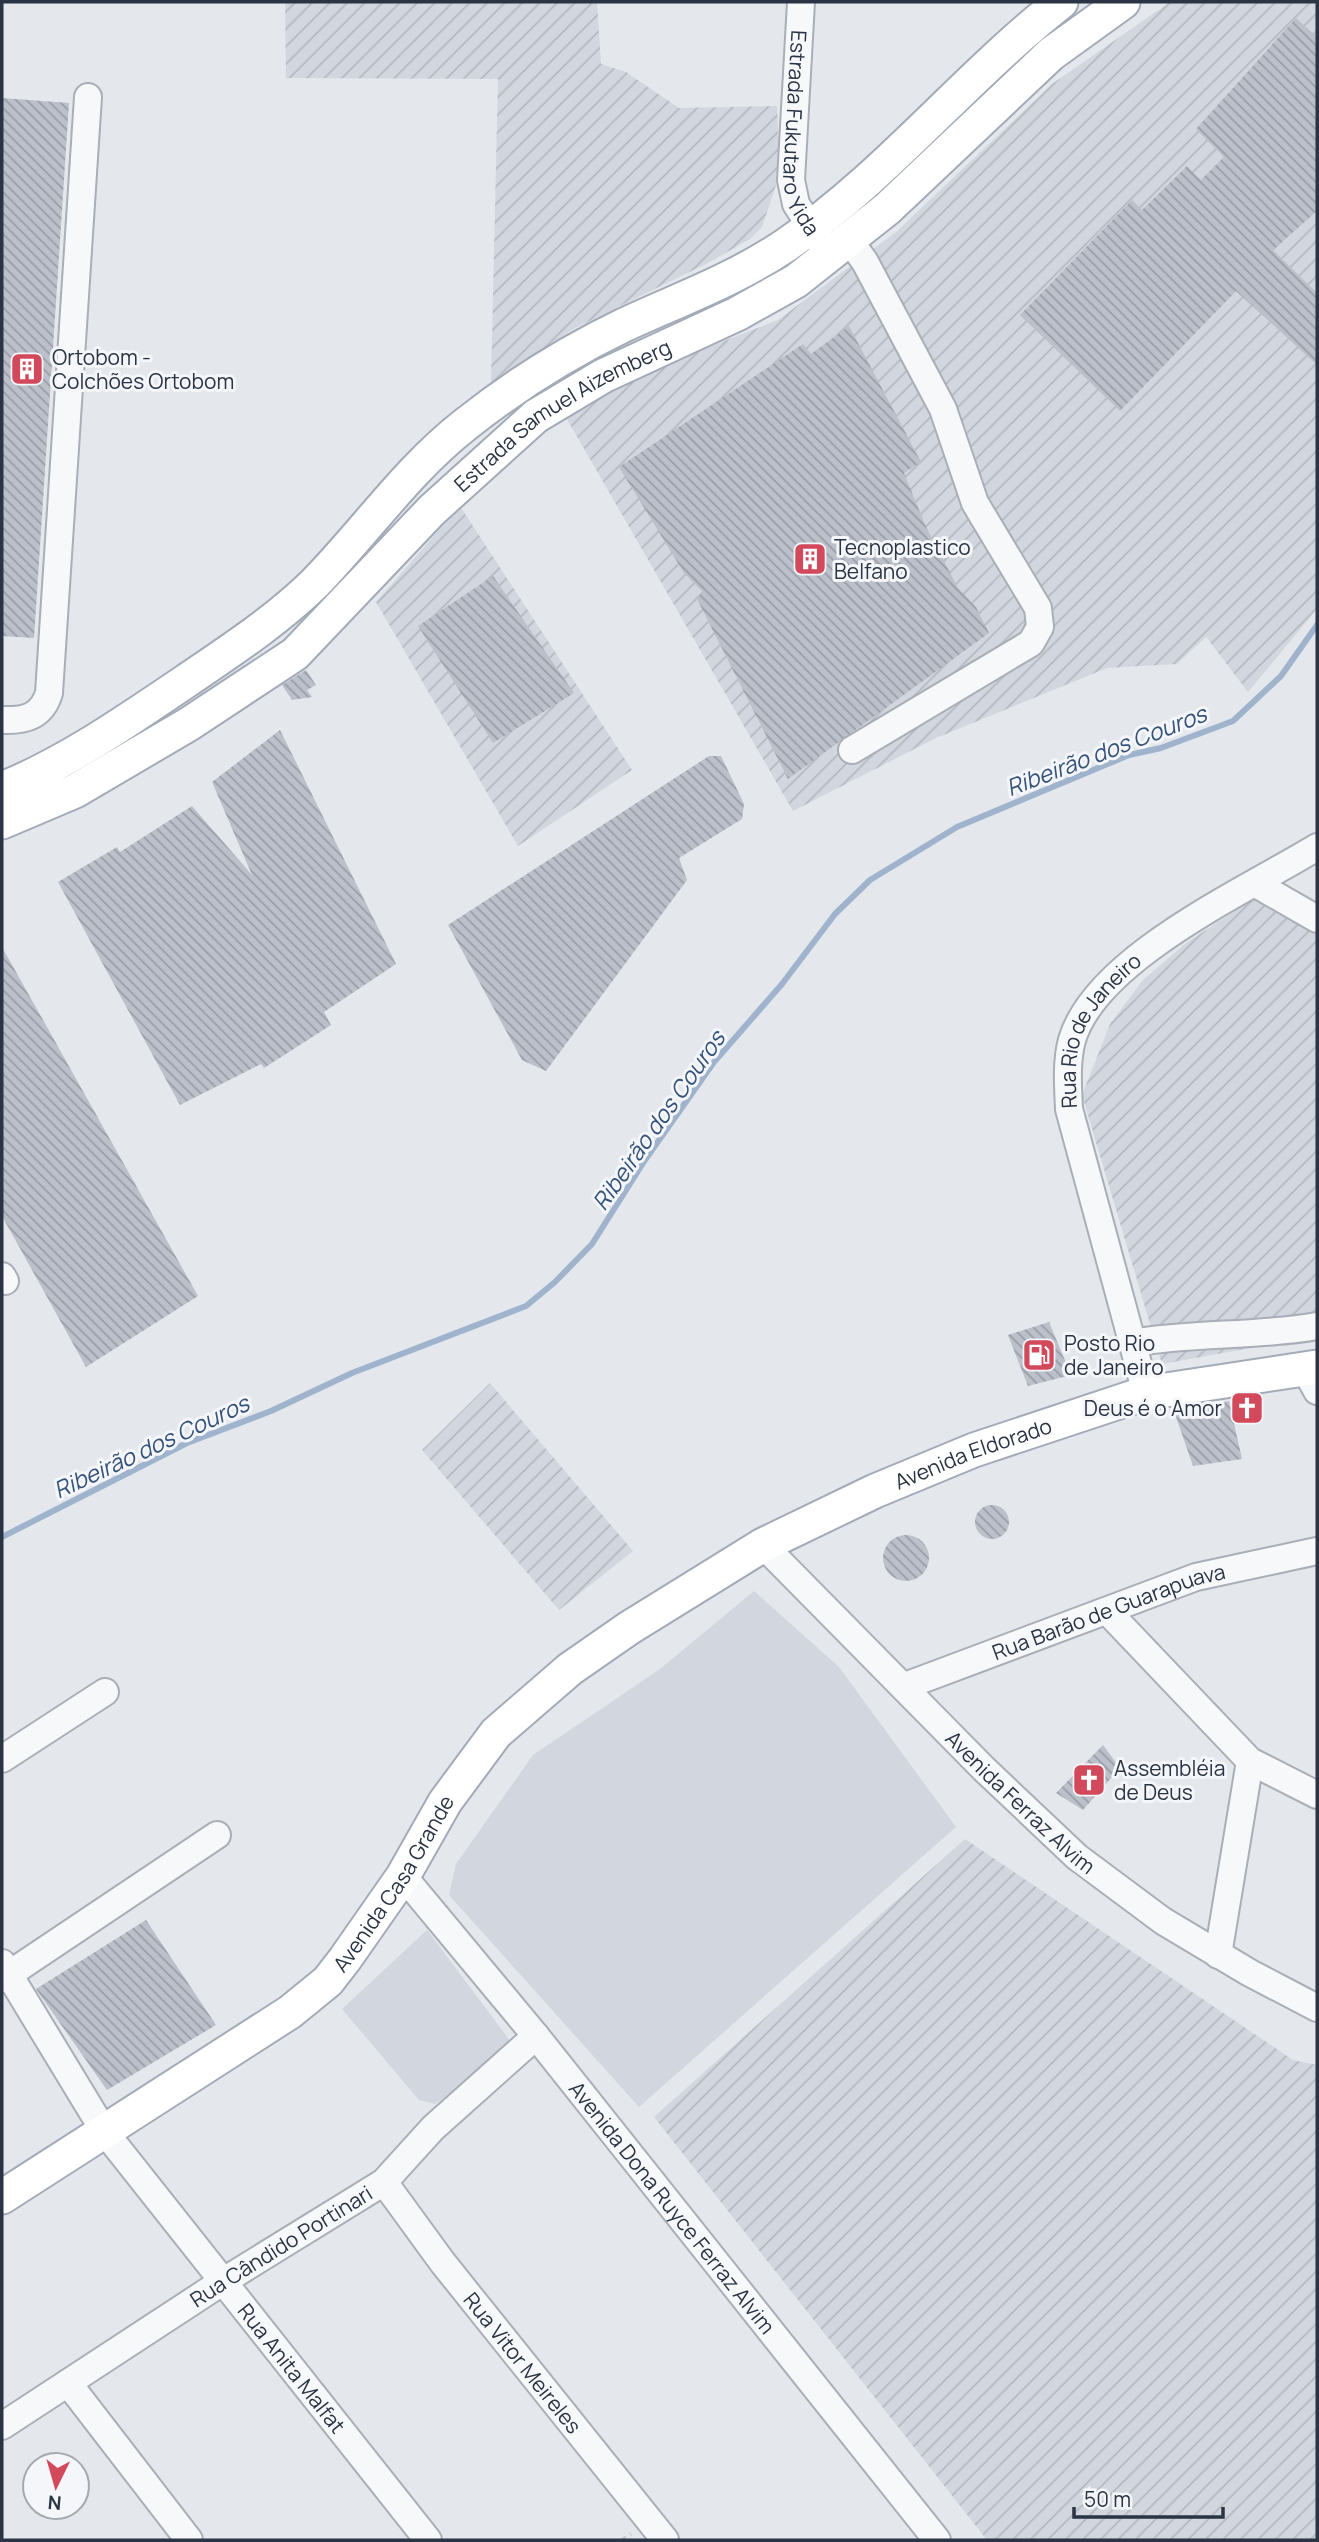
<svg xmlns="http://www.w3.org/2000/svg" width="1319" height="2542" font-family="Manrope,sans-serif">
  <defs>
    <pattern id="industrial-furrows" width="10" height="10" patternUnits="userSpaceOnUse" patternTransform="scale(1.75)"><rect width="10" height="10" fill="#d2d6de"/><path d="M-1 1l2-2M0 10L10 0M9 11l2-2" fill="none" stroke="#b4b8c0"/></pattern>
    <pattern id="building-back-hatch" width="6" height="6" patternUnits="userSpaceOnUse" patternTransform="scale(1.75)"><rect width="6" height="6" fill="#bbc0ca"/><path d="M-1 5l2 2M0 0l6 6M5-1l2 2" fill="none" stroke="#989da6"/></pattern>
  </defs>
  <rect width="100%" height="100%" fill="#e4e7ec"/>
  <g fill="#d2d6de">
    <path d="M 754,1591 L 839,1667 L 956,1827 L 639,2107 L 449,1895 L 456,1864 L 533,1755 L 660,1669 Z"/>
    <path d="M 427,1930 L 514,2046 L 435,2104 L 419,2100 L 342,2009 Z"/>
  </g>
  <g fill="url(#industrial-furrows)">
    <path d="M 285,2 L 597,2 L 601,64 L 626,72 L 679,108 L 777,106 L 780,173 L 762,227 L 750,239 L 710,262 L 575,328 L 491,383 L 498,79 L 286,78 Z"/>
    <path d="M 1170,2 L 1317,2 L 1317,609 L 1248,692 L 1206,637 L 1177,664 L 1107,668 L 936,738 L 793,811 L 564,414 L 625,379 L 778,320 L 896,232 L 1052,84 Z"/>
    <path d="M 460,506 L 632,770 L 518,846 L 376,602 Z"/>
    <path d="M 1255,898 L 1317,935 L 1317,1336 L 1162,1364 L 1082,1095 L 1110,1024 L 1143,980 L 1186,943 Z"/>
    <path d="M 490,1383 L 633,1551 L 559,1610 L 422,1450 Z"/>
    <path d="M 965,1839 L 1293,2060 L 1317,2065 L 1317,2540 L 987,2540 L 654,2117 Z"/>
  </g>
  <g fill="none" stroke-linecap="round" stroke-linejoin="round">
    <path stroke="#9fb4cc" stroke-width="6" d="M 2,1537 L 187,1443 L 271,1411 L 352,1373 L 526,1306 L 555,1282 L 592,1244 L 645,1160 L 714,1062 L 782,984 L 835,914 L 870,880 L 957,827 L 1129,755 L 1161,748 L 1233,721 L 1281,676 L 1317,625"/>
  </g>
  <g fill="url(#building-back-hatch)">
    <path d="M 1296,18 L 1317,37 L 1317,211 L 1273,250 L 1317,293 L 1317,365 L 1236,291 L 1120,411 L 1020,315 L 1132,200 L 1142,210 L 1187,166 L 1201,180 L 1224,157 L 1196,129 Z"/>
    <path d="M 2,98 L 69,103 L 34,638 L 2,636 Z"/>
    <path d="M 849,326 L 921,462 L 904,473 L 926,527 L 958,588 L 976,607 L 989,633 L 788,779 L 697,599 L 703,592 L 684,573 L 619,467 L 803,344 L 811,354 Z"/>
    <path d="M 493,576 L 574,693 L 493,743 L 418,626 Z"/>
    <path d="M 306,670 L 316,685 L 307,690 L 312,697 L 292,700 L 282,685 Z"/>
    <path d="M 280,730 L 396,964 L 324,1012 L 331,1025 L 264,1068 L 261,1064 L 180,1105 L 58,882 L 117,847 L 120,852 L 192,806 L 252,875 L 212,782 Z"/>
    <path d="M 709,756 L 721,756 L 744,804 L 742,819 L 679,858 L 687,880 L 546,1071 L 522,1060 L 448,925 Z"/>
    <path d="M 2,947 L 198,1296 L 86,1367 L 2,1216 Z"/>
    <path d="M 1049,1322 L 1071,1375 L 1028,1386 L 1008,1335 Z"/>
    <path d="M 1229,1401 L 1242,1459 L 1193,1466 L 1174,1411 Z"/>
    <circle cx="992" cy="1522" r="17"/>
    <circle cx="906" cy="1558" r="23"/>
    <path d="M 1103,1745 L 1120,1768 L 1083,1810 L 1056,1793 Z"/>
    <path d="M 146,1920 L 216,2025 L 107,2090 L 36,1989 Z"/>
  </g>
  <g fill="none" stroke-linecap="round" stroke-linejoin="round">
    <defs>
      <g id="minor">
        <path id="s1" d="M 801,2 L 791,180 L 796,204 L 821,243"/>
        <path d="M 850,241 L 865,262 L 943,409 L 975,503 L 1038,608 L 1040,627 L 1031,643 L 852,750"/>
        <path d="M 2,720 C 26,721 42,716 49,693 L 88,97"/>
        <path d="M 1256,884 L 1317,919"/>
        <path d="M 2,1276 L 5,1281"/>
        <path d="M 1132,1343 C 1194,1332 1256,1337 1317,1326"/>
        <path d="M 1305,1369 L 1317,1391"/>
        <path id="s2" d="M 1146,1393 L 1069,1109 C 1068,1086 1066,1062 1072,1040 C 1096,958 1247,890 1317,847"/>
        <path id="s3" d="M 763,1545 L 984,1769 L 1077,1857 L 1163,1921 L 1250,1973 L 1317,2008"/>
        <path d="M 1108,1612 L 1250,1761 L 1317,1795"/>
        <path id="s4" d="M 905,1686 L 1196,1577 L 1317,1551"/>
        <path d="M 2,1759 L 105,1692"/>
        <path id="s5" d="M 403,1876 L 536,2036 L 937,2540"/>
        <path d="M 1218,1955 L 1250,1761"/>
        <path id="s6" d="M 2,1963 L 104,2131 L 428,2540"/>
        <path d="M 2,1979 L 217,1835"/>
        <path id="s7" d="M 384,2182 L 443,2263 L 665,2540"/>
        <path d="M 68,2383 L 189,2540"/>
        <path id="s8" d="M 2,2426 L 222,2282 L 384,2182 L 433,2128 L 536,2036"/>
      </g>
      <g id="major">
        <path d="M 2,789 C 67,763 128,720 186,681 C 230,651 276,621 314,584 C 366,531 407,470 466,424 C 514,386 568,352 624,325 C 678,300 736,279 786,245 C 887,176 964,78 1061,2"/>
        <path id="s9" d="M 2,822 L 75,791 L 189,724 L 295,654 L 432,510 L 536,416 L 603,376 L 737,314 L 796,281 L 887,209 L 1051,54 L 1123,2"/>
        <path id="s10" d="M 2,2197 L 290,2012 L 328,1981 L 345,1959 L 403,1876 L 445,1802 L 496,1733 L 570,1669 L 629,1628 L 763,1545 L 875,1491 L 974,1450 L 1146,1393 L 1317,1367"/>
      </g>
    </defs>
    <use href="#minor" stroke="#a9aeb7" stroke-width="30"/>
    <use href="#major" stroke="#a3abb8" stroke-width="37"/>
    <path stroke="#c2c5cb" stroke-width="3.5" stroke-dasharray="5 5" stroke-linecap="butt" d="M 622,2540 L 631,2534"/>
    <use href="#minor" stroke="#f7f8fa" stroke-width="26"/>
    <use href="#major" stroke="#fff" stroke-width="33"/>
  </g>
  <defs>
    <symbol id="building-square" viewBox="-11 -11 22 22"><rect x="-9" y="-9" width="18" height="18" rx="4" fill="#d1495b" stroke="#f4f6f9"/><path d="M-4-6H4V6H1V3H-1V6H-4ZM-2.5-4.3h1.7v1.8h-1.7ZM.8-4.3h1.7v1.8H.8ZM-2.5-1h1.7V.8h-1.7ZM.8-1h1.7V.8H.8Z" fill="#fff"/></symbol>
    <symbol id="fuel-square" viewBox="-11 -11 22 22"><rect x="-9" y="-9" width="18" height="18" rx="4" fill="#d1495b" stroke="#f4f6f9"/><path d="M-5.5-6h7V0h2V4h1.3V-2.5L3-4.5l.8-.8L6-3V5H2.5V1h-1V6h-7ZM-4.2-4.7v3.2H.2V-4.7Z" fill="#fff"/></symbol>
    <symbol id="church-square" viewBox="-11 -11 22 22"><rect x="-9" y="-9" width="18" height="18" rx="4" fill="#d1495b" stroke="#f4f6f9"/><path d="M-1.2-6h2.4v3.5h3.3v2.4h-3.3V6h-2.4V-.1h-3.3v-2.4h3.3Z" fill="#fff"/></symbol>
  </defs>
  <g fill-rule="evenodd">
    <use href="#building-square" x="8" y="350" width="38" height="38"/>
    <use href="#building-square" x="791" y="540" width="38" height="38"/>
    <use href="#fuel-square" x="1020" y="1336" width="38" height="38"/>
    <use href="#church-square" x="1228" y="1389" width="38" height="38"/>
    <use href="#church-square" x="1070" y="1761" width="38" height="38"/>
  </g>
  <g text-anchor="middle" dominant-baseline="central" stroke-width="6" stroke-linejoin="round" paint-order="stroke">
    <g font-size="21" fill="#2b3445" stroke="#f4f6f9">
      <text stroke="none"><textPath href="#s1" startOffset="133">Estrada Fukutaro Yida</textPath></text>
      <text stroke="none"><textPath href="#s9" startOffset="700">Estrada Samuel Aizemberg</textPath></text>
      <text stroke="none"><textPath href="#s2" startOffset="383">Rua Rio de Janeiro</textPath></text>
      <text stroke="none"><textPath href="#s10" startOffset="1248">Avenida Eldorado</textPath></text>
      <text stroke="none"><textPath href="#s4" startOffset="217">Rua Barão de Guarapuava</textPath></text>
      <text stroke="none"><textPath href="#s3" startOffset="364">Avenida Ferraz Alvim</textPath></text>
      <text stroke="none"><textPath href="#s10" startOffset="509">Avenida Casa Grande</textPath></text>
      <text stroke="none"><textPath href="#s5" startOffset="427">Avenida Dona Ruyce Ferraz Alvim</textPath></text>
      <text stroke="none"><textPath href="#s8" startOffset="332">Rua Cândido Portinari</textPath></text>
      <text stroke="none"><textPath href="#s7" startOffset="228">Rua Vitor Meireles</textPath></text>
      <text stroke="none"><textPath href="#s6" startOffset="499">Rua Anita Malfat</textPath></text>
    </g>
    <g font-size="21" fill="#2b3445" stroke="#f4f6f9" text-anchor="start">
      <text x="52" y="357">Ortobom -<tspan x="52" dy="24">Colchões Ortobom</tspan></text>
      <text x="834" y="547">Tecnoplastico<tspan x="834" dy="24">Belfano</tspan></text>
      <text x="1064" y="1343">Posto Rio<tspan x="1064" dy="24">de Janeiro</tspan></text>
      <text x="1222" y="1408" text-anchor="end">Deus é o Amor</text>
      <text x="1114" y="1768">Assembléia<tspan x="1114" dy="24">de Deus</tspan></text>
    </g>
    <g font-size="23" font-style="italic" fill="#34527a" stroke="#f4f6f9">
      <text transform="translate(1106 750) rotate(-21)">Ribeirão dos Couros</text>
      <text transform="translate(658 1120) rotate(-55)">Ribeirão dos Couros</text>
      <text transform="translate(151 1446) rotate(-25)">Ribeirão dos Couros</text>
    </g>
  </g>
  <rect width="1319" height="2542" fill="none" stroke="#2b3445" stroke-width="7"/>
  <g transform="translate(56 2486) rotate(185)"><circle r="33" fill="#f4f6f9" stroke="#a4a8b1" stroke-width="2"/>
  <path d="M0-5L12 26L0 18L-12 26Z" fill="#d1495b"/>
  <text y="-10" font-size="19" font-weight="bold" text-anchor="middle" fill="#2b3445">N</text>
  </g>
  <path d="M1074 2507v10h149v-10" fill="none" stroke="#2b3445" stroke-width="3.5"/>
  <text x="1084" y="2507" font-size="21" fill="#2b3445" stroke="#f4f6f9" stroke-width="5" paint-order="stroke">50 m</text>
</svg>
